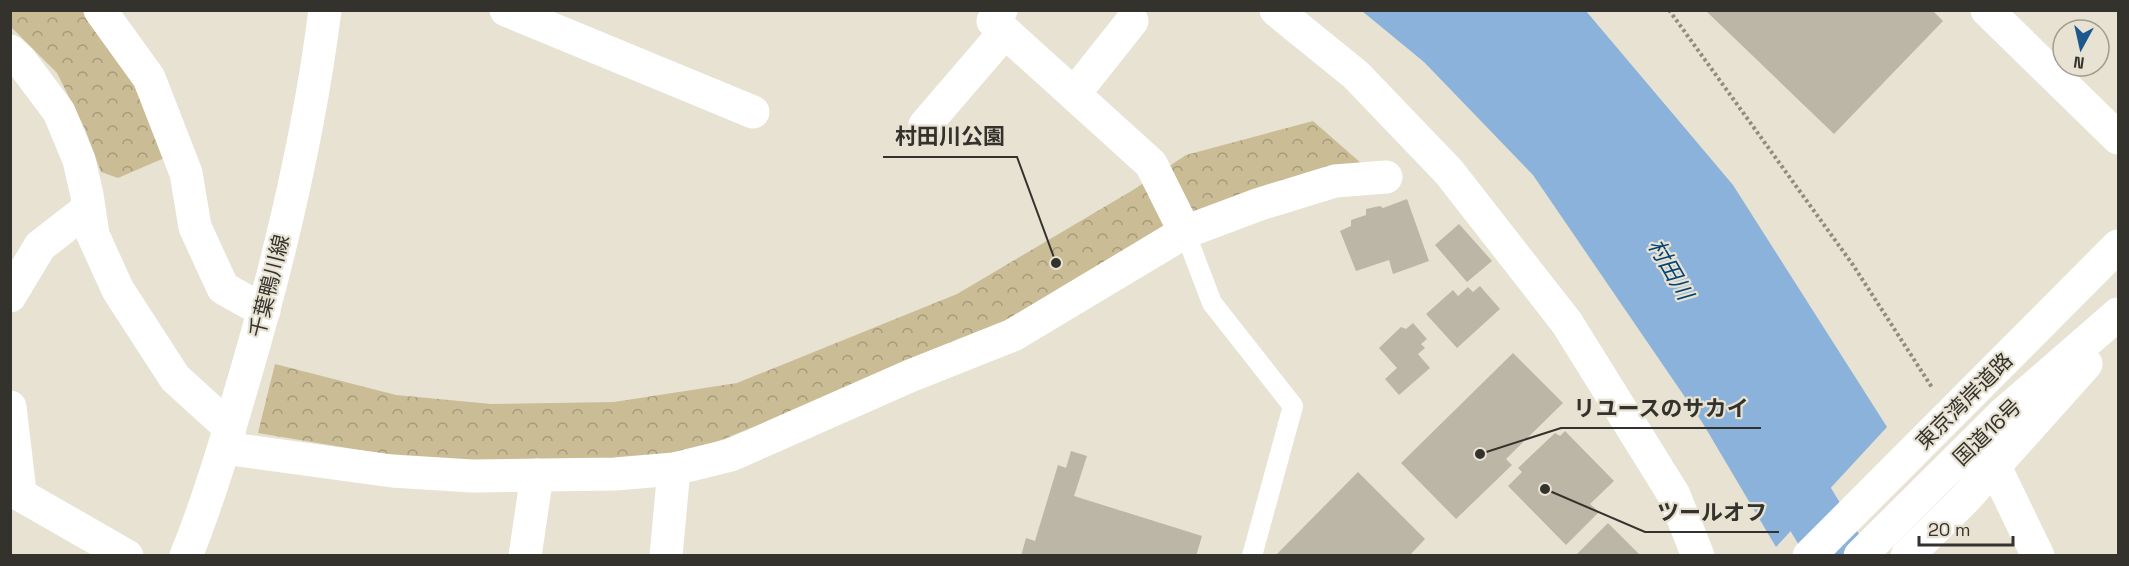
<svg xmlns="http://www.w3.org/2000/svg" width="2129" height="566" font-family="'Space Grotesk','Noto Sans JP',sans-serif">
  <defs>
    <pattern id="park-crowns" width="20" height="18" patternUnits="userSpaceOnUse" patternTransform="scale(1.5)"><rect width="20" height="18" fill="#cabd96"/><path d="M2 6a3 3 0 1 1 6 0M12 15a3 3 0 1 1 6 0" fill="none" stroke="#a59a7b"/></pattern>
  </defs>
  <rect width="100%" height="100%" fill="#e7e2d2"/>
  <g fill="url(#park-crowns)">
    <path d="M 10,11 L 88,11 L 135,69 L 169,156 L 118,178 L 101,172 L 85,129 L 57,73 L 11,27 Z"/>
    <path d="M 1313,121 L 1362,164 L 1278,181 L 1187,216 L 993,331 L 696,450 L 635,463 L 413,459 L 258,433 L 275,364 L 396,395 L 491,404 L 614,402 L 737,383 L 957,294 L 1133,190 L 1186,155 Z"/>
  </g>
  <path fill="#8ab2db" d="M 1362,11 L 1586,11 L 1733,185 L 1887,427 L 1776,547 L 1702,422 L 1533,175 L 1424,62 Z"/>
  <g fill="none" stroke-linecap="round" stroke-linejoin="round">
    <path stroke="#8ab2db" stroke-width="57" d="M 1769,441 L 1839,556"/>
  </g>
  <g fill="#bbb6a6">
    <path d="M 1705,10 L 1932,10 L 1943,21 L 1834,134 Z"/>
    <path d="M 1407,199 L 1429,261 L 1393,274 L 1389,260 L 1356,271 L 1340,231 L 1351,226 L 1351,220 L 1366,215 L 1366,209 L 1380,206 L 1383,208 Z"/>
    <path d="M 1459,224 L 1492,261 L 1467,282 L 1435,245 Z"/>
    <path d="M 1480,286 L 1500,309 L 1457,348 L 1426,314 L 1453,290 L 1458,296 L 1468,287 L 1473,292 Z"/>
    <path d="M 1413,323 L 1427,339 L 1421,344 L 1425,348 L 1418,354 L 1430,368 L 1399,395 L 1385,379 L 1397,368 L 1379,348 L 1401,327 L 1406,329 Z"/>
    <path d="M 1513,353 L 1563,403 L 1506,459 L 1512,465 L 1456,519 L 1401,463 Z"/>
    <path d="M 1565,431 L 1614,481 L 1590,504 L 1599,512 L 1566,545 L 1508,486 L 1522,472 L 1518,468 L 1555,433 L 1560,436 Z"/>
    <path d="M 1071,451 L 1087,456 L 1074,496 L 1202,536 L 1196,556 L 1021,556 L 1026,538 L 1035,541 L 1058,465 L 1066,468 Z"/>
    <path d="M 1358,472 L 1425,539 L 1409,556 L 1275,556 Z"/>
    <path d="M 1608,523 L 1641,556 L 1575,556 Z"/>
  </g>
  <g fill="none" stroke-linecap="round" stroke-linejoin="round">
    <path stroke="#908c81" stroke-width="4" stroke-dasharray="3 3" stroke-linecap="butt" d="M 1669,10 L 1853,265 L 1933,389"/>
    <path stroke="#fff" stroke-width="20" d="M 1185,232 L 1212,303 L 1293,406 L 1252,556"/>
    <g stroke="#fff" stroke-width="33">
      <path d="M 100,10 L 149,78 L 186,173 L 195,227 L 223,288 L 264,311"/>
      <path d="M 506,10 L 753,112"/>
      <path d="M 1001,10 L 993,21 L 1151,164 L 1185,232"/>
      <path d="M 1276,10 L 1356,75 L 1449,172 L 1567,323 L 1674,495 L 1698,556"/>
      <path d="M 1987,10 L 2118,138"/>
      <path d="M 10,51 L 21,61 L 59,112 L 79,160 L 87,195 L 93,235 L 118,290 L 175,378 L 230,428"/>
      <path d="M 1074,94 L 1132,21"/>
      <path d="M 925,125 L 1005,32"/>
      <path d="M 10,296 L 40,246 L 89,208"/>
      <path d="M 10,407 L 20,492"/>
      <path d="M 224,448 L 392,471 L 472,476 L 615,474 L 674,469 L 731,455 L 910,376 L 1013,335 L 1185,232 L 1260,204 L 1335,181 L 1386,177"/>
      <path d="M 1995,467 L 2038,556"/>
      <path d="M 10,489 L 127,556"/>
      <path d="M 525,556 L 537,475"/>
      <path d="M 666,556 L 674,469"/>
    </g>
    <path stroke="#fff" stroke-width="33" d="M 186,556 C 209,499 226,441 243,383 C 279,261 309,137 325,10"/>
    <g stroke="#fff" stroke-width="33">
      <path d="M 1809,556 L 2118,246"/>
      <path d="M 1860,556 L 2003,414 L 2118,314"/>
      <path d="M 1907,556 L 1965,499 L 2086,364"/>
    </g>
  </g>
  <g text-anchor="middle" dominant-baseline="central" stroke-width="4.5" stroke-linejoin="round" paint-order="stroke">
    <g font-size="21" fill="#34322c" stroke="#e7e2d2">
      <text transform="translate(269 286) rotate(-76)">千葉鴨川線</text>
      <text transform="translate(1964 401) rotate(-45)">東京湾岸道路</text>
      <text transform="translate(1987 432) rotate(-44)">国道16号</text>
    </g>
    <g font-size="22" font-style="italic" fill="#034375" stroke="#e7e2d2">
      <text transform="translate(1671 269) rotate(60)">村田川</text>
    </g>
  </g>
  <path fill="none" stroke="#34322c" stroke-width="2" d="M1056 263L1017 157H883M1480 454L1561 428H1761M1545 489L1645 532H1779"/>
  <g fill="#34322c" stroke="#e7e2d2" stroke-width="2">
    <circle cx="1056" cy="263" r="6"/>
    <circle cx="1480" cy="454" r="6"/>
    <circle cx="1545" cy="489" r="6"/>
  </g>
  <g font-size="22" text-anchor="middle" font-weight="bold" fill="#34322c" stroke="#e7e2d2" stroke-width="4.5" stroke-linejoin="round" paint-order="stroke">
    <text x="950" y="144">村田川公園</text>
    <text x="1661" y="416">リユースのサカイ</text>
    <text x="1712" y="520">ツールオフ</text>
  </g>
  <rect width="2129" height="566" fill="none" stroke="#34322c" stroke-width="24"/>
  <g transform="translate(2081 48) rotate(188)"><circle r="28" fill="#e7e2d2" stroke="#9f9c90" stroke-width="1.5"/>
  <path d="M0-4.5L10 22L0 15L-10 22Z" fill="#1c588f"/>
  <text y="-9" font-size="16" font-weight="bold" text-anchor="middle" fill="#34322c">N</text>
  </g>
  <path d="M1919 536v9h94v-9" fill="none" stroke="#34322c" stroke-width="3"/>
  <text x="1928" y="536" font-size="18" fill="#34322c" stroke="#e7e2d2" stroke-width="4.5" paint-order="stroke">20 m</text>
</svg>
